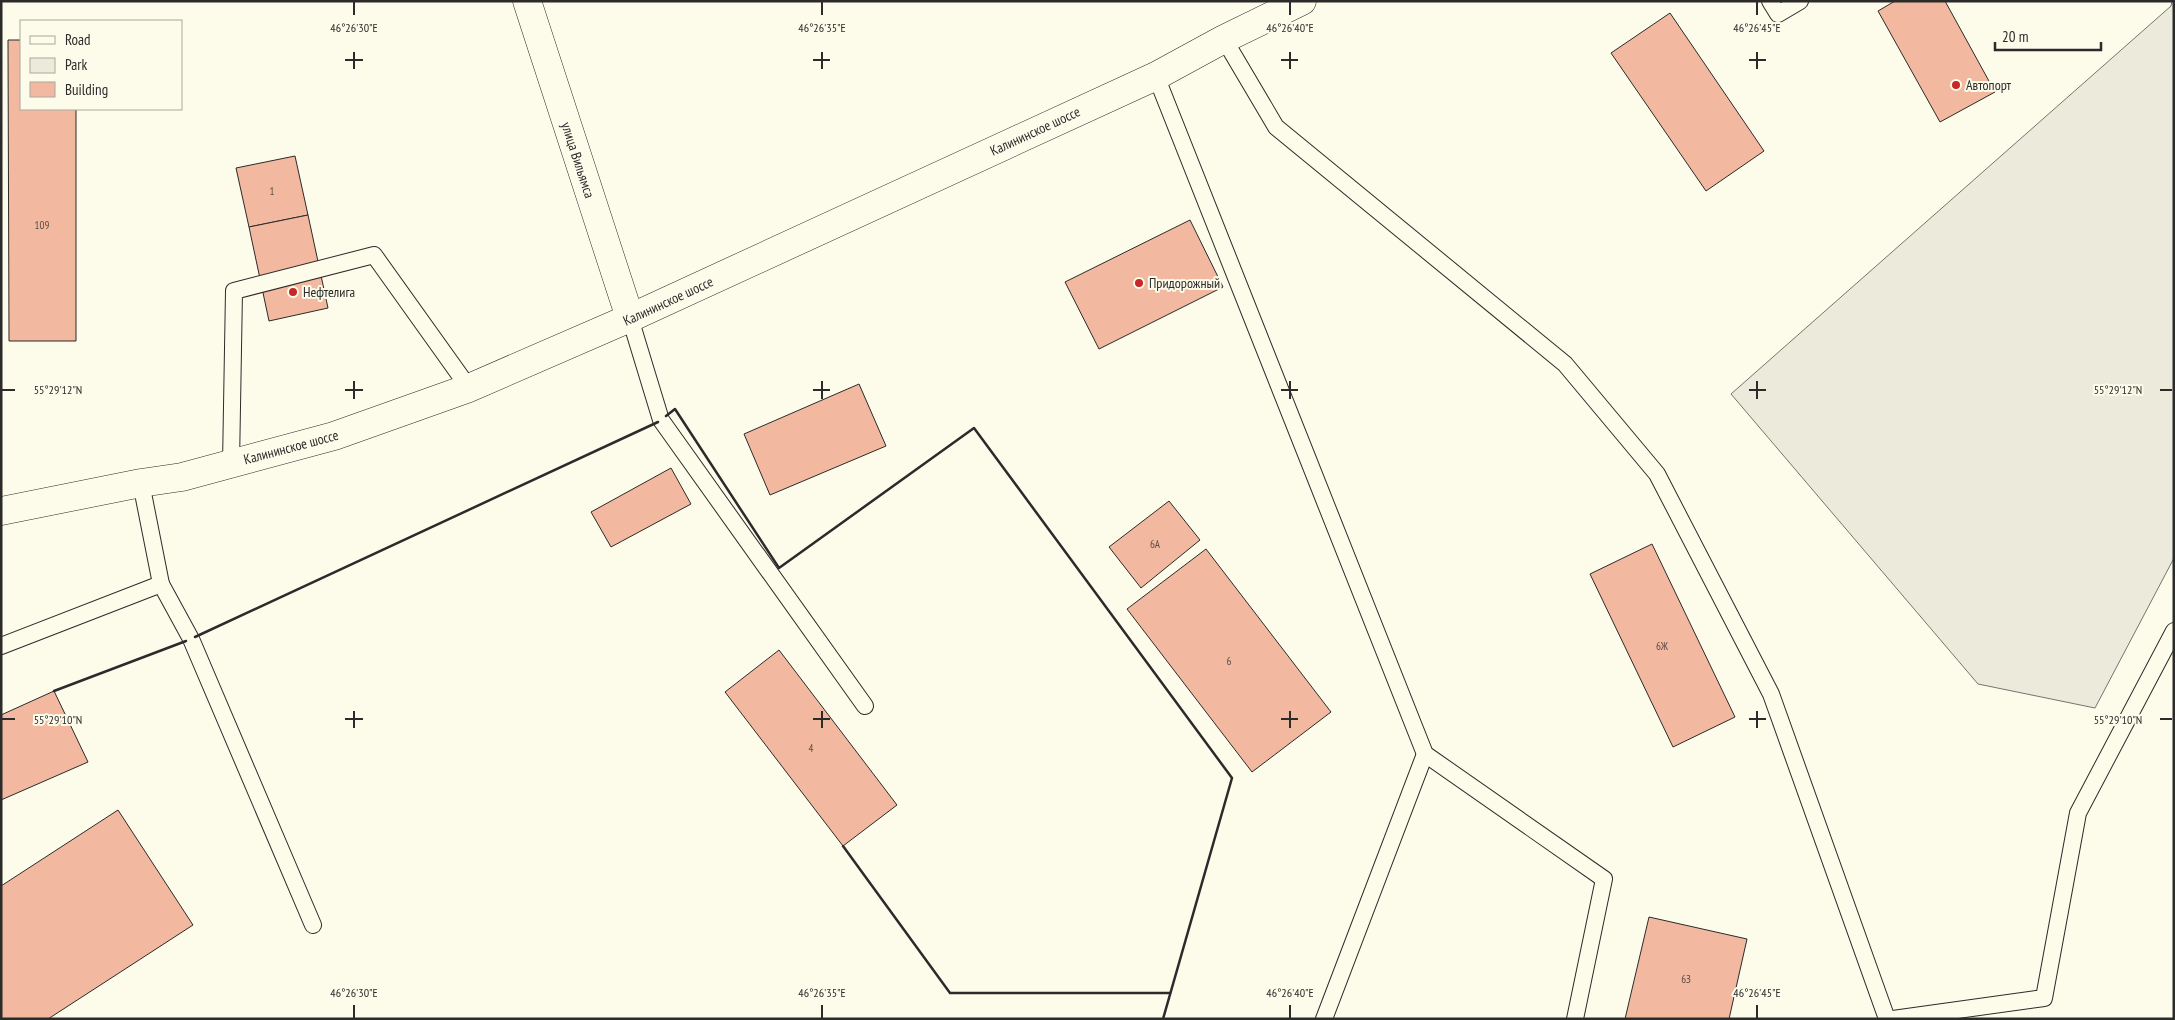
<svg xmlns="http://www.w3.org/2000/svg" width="2175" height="1020" font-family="'PT Sans Narrow',sans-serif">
  <rect width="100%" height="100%" fill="#fdfbea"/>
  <path fill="#ecebdb" stroke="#74746e" d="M 2172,1 L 2174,1 L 2174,558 L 2095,708 L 1978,684 L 1731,394 L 2171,6 Z"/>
  <g fill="#f2b8a0" stroke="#2b2b2b">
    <path d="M 1895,1 L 1945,1 L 1995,92 L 1940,122 L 1878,11 Z"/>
    <path d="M 1670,13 L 1764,151 L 1706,191 L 1611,53 Z"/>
    <path d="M 8,40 L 21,40 L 21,109 L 76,109 L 76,341 L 9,341 Z"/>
    <path d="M 295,156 L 308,215 L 249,227 L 236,168 Z"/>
    <path d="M 308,215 L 328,308 L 269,321 L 249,227 Z"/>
    <path d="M 1190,220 L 1223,287 L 1099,349 L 1065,282 Z"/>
    <path d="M 859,384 L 886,446 L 770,495 L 744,434 Z"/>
    <path d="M 671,468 L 691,504 L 611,547 L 591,512 Z"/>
    <path d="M 1169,501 L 1200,540 L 1141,588 L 1109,547 Z"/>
    <path d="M 1652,544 L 1735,717 L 1673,747 L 1590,574 Z"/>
    <path d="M 1206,549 L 1331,712 L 1252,772 L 1127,609 Z"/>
    <path d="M 779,650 L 897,805 L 843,846 L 725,692 Z"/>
    <path d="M 54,691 L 88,762 L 1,800 L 1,715 Z"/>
    <path d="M 118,810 L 193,925 L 48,1019 L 1,1019 L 1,886 Z"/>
    <path d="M 1649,917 L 1747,939 L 1729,1019 L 1625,1019 Z"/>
  </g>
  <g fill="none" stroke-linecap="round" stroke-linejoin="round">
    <defs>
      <g id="service">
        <path d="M 1770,1 L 1778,14 L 1800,1"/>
        <path d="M 1224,39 L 1276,127 L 1565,364 L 1657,474 L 1771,694 L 1887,1019"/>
        <path d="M 1156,76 L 1425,754 L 1604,879 L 1575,1019"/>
        <path d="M 630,318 L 661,420 L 865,706"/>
        <path d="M 231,464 L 234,291 L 374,255 L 469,388"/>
        <path d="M 161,584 L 191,639 L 313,925"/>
        <path d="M 1,646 L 161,584 L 141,483"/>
        <path d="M 1324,1019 L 1425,754"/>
        <path d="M 1893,1019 L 2044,998 L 2078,813 L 2174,631"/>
      </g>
      <path id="minor" d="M 527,1 L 630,318"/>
      <path id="primary" d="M 1,511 L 141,483 L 182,477 L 334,436 L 469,388 L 630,318 L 1156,76 L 1224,39 L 1302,1"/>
    </defs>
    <use href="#service" stroke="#2b2b2b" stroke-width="18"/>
    <use href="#minor" stroke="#2b2b2b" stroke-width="29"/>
    <use href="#primary" stroke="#2b2b2b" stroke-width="29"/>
    <use href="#service" stroke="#fdfbea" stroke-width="16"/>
    <use href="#minor" stroke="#fdfbea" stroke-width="28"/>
    <use href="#primary" stroke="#fdfbea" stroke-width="28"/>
    <g stroke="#2b2b2b" stroke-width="2.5">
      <path d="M 666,416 L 675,409 L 779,568 L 974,428 L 1232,778 L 1163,1019"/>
      <path d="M 195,637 L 658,422"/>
      <path d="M 54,691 L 186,641"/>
      <path d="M 843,846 L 950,993 L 1170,993"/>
    </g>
  </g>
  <path fill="none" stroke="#2b2b2b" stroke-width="2" d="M 354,2 L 354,15M 822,2 L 822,15M 1290,2 L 1290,15M 1757,2 L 1757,15M 354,52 L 354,69M 822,52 L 822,69M 1290,52 L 1290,69M 1757,52 L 1757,69M 345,60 L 363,60M 813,60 L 830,60M 1281,60 L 1298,60M 1749,60 L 1766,60M 354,381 L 354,399M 822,381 L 822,399M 1290,381 L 1290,399M 1757,381 L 1757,399M 2,390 L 15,390M 345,390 L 363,390M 813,390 L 830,390M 1281,390 L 1298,390M 1749,390 L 1766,390M 2160,390 L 2172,390M 354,711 L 354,728M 822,711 L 822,728M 1290,711 L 1290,728M 1757,711 L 1757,728M 2,719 L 15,719M 345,719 L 363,719M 813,719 L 830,719M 1281,719 L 1298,719M 1749,719 L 1766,719M 2160,719 L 2172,719M 354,1005 L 354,1018M 822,1005 L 822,1018M 1290,1005 L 1290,1018M 1757,1005 L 1757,1018"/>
  <g fill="#c62828" stroke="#fdfbea" stroke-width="2">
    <circle cx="1956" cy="85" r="5"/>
    <circle cx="1139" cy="283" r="5"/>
    <circle cx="293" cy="292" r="5"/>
  </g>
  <g text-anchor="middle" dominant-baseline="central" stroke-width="4" stroke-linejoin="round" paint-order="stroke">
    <g font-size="11" fill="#5d4e48">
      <text x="272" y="191">1</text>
      <text x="42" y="225">109</text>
      <text x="1155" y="544">6А</text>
      <text x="1662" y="646">6Ж</text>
      <text x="1229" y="661">6</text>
      <text x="811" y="748">4</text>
      <text x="1686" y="979">6З</text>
    </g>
    <g font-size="14" fill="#2b2b2b" stroke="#fdfbea" text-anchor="start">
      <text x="1966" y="85">Автопорт</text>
      <text x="1149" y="283">Придорожный</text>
      <text x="303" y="292">Нефтелига</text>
    </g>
    <g font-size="14" fill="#2b2b2b" stroke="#fdfbea">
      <text transform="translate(1035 131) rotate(-25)">Калининское шоссе</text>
      <text transform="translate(578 160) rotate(72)">улица Вильямса</text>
      <text transform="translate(668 301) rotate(-25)">Калининское шоссе</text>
      <text transform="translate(291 447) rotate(-15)">Калининское шоссе</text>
    </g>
  </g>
  <g font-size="12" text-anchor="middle" fill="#2b2b2b" stroke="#fdfbea" stroke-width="4" stroke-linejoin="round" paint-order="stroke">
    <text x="354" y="32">46°26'30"E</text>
    <text x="822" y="32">46°26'35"E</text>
    <text x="1290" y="32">46°26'40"E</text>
    <text x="1757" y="32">46°26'45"E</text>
    <text x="58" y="394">55°29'12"N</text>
    <text x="2118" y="394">55°29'12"N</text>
    <text x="58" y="724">55°29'10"N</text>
    <text x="2118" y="724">55°29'10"N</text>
    <text x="354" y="997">46°26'30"E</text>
    <text x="822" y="997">46°26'35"E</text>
    <text x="1290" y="997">46°26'40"E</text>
    <text x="1757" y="997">46°26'45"E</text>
  </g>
  <rect width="2175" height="1020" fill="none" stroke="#2b2b2b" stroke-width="5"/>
  <rect x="20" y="20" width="162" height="90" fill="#fdfbea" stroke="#a9a89e"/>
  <rect x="30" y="36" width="25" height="8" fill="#fdfbea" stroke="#a9a89e"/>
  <text x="65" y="45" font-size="15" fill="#2b2b2b">Road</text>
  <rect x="30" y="58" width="25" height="15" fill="#ecebdb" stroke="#a9a89e"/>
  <text x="65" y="70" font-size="15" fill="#2b2b2b">Park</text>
  <rect x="30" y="82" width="25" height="15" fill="#f2b8a0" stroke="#a9a89e"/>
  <text x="65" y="95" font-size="15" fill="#2b2b2b">Building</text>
  <path d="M1995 42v8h106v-8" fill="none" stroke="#2b2b2b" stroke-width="2.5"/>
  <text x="2002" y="42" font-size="15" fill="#2b2b2b" stroke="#fdfbea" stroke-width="4" paint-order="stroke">20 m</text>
</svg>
